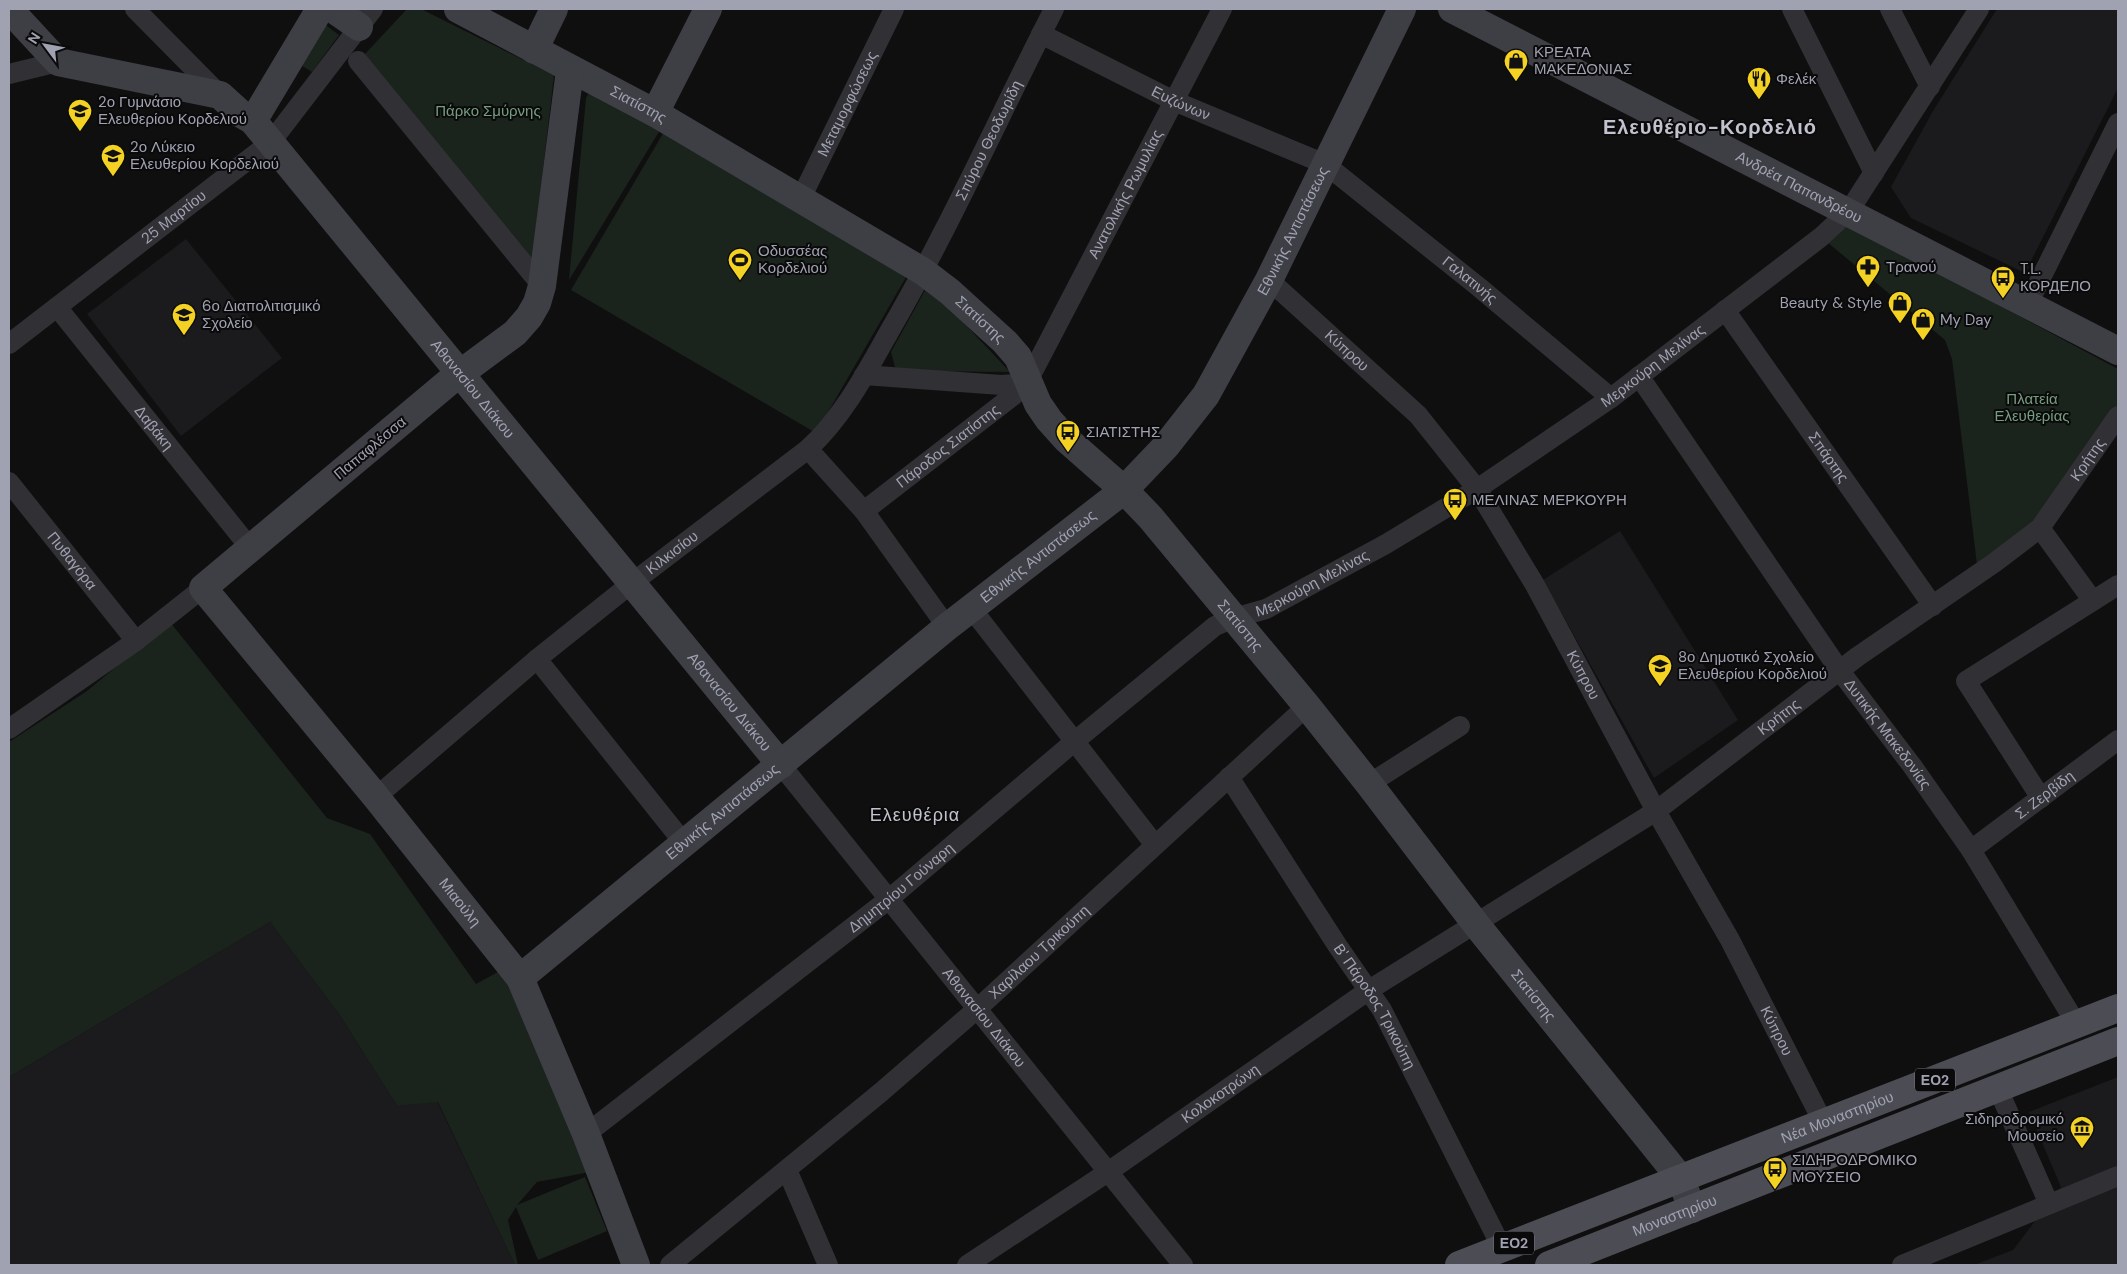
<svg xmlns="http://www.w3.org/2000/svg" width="2127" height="1274" font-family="'DM Sans',sans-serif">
  <rect width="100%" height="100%" fill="#0f0f10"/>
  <g fill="#1b1b1d">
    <path d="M 1997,9 L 2118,9 L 2118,88 L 2025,273 L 1911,218 L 1891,187 L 1933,111 Z"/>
    <path d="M 186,239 L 282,358 L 181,436 L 87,314 Z"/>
    <path d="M 1620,531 L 1738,720 L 1654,778 L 1543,580 Z"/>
    <path d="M 270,922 L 341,1017 L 397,1106 L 437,1101 L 515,1265 L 9,1265 L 9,1077 Z"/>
    <path d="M 2118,1077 L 2118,1265 L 1974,1265 L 2013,1250 L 2061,1187 L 2029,1112 Z"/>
  </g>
  <g fill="#1b231d">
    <path d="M 407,9 L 421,9 L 554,75 L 532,264 L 364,55 Z"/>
    <path d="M 323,23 L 339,35 L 312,72 L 296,62 Z"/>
    <path d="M 588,94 L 596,94 L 660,130 L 569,280 L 586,98 Z"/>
    <path d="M 665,130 L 909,272 L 816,433 L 571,290 Z"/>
    <path d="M 1841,221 L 2118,369 L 2118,416 L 2040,528 L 1978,573 L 1952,359 L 1945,340 L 1821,237 Z"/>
    <path d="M 928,285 L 1010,372 L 906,371 L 895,367 L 891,352 Z"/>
    <path d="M 170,622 L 327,818 L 370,834 L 476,984 L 507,967 L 590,1172 L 537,1182 L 517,1205 L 585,1177 L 607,1231 L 538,1260 L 516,1207 L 508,1220 L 518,1265 L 515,1265 L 438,1102 L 397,1106 L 341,1017 L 270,922 L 9,1077 L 9,742 L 87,691 Z"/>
  </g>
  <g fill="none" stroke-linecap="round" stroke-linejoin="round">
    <g stroke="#303035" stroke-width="20">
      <path d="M 135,9 L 220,95"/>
      <path d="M 1792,9 L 1874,173"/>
      <path d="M 1890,9 L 1930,87"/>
      <path id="s1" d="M 1041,34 L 1174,101 L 1325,164 L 1480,288 L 1611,398"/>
      <path d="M 358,61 L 542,286"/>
      <path d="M 9,74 L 58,62"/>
      <path id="s2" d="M 801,198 L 894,9"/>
      <path id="s3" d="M 1269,280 L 1418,415 L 1477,489 L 1535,585 L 1656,811 L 1730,940 L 1824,1124"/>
      <path d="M 2028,304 L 2118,123"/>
      <path id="s4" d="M 57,307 L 251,549"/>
      <path id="s5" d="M 1725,310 L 1933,606"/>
      <path id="s6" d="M 9,344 L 271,142 L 373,9"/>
      <path d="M 864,375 L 1001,385 L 1015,384 L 1029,379"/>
      <path id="s7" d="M 1639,376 L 1840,671 L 1913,767 L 1971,850 L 2077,1025"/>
      <path d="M 808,449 L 864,511 L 947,627"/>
      <path id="s8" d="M 9,482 L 136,641"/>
      <path id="s9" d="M 864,511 L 1014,395 L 1029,379 L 1222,9"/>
      <path d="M 2040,528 L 2093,601"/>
      <path d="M 971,608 L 1155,845"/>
      <path d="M 537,659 L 684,843"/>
      <path d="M 9,729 L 136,641 L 203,588"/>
      <path id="s10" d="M 781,765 L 1183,1265"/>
      <path id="s11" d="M 1229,777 L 1337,945 L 1382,1010 L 1502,1248"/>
      <path d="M 1369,784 L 1460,726"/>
      <path id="s12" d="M 376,797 L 537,659 L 632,583 L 808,449 C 843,417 866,373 889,332 C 950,227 999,116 1054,9"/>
      <path d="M 2041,798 L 1966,681 L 2118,585"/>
      <path id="s13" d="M 1971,850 L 2118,740"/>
      <path d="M 1998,1089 L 2049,1204"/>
      <path id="s14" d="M 586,1134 L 889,899 L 1075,741 L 1215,626 L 1234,618 L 1266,609 L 1386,544 L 1477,489 L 1611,398 L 1821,237 L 1849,211 L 1979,9"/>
      <path d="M 787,1170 L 828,1265"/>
      <path id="s15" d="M 670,1265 L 880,1093 L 977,1009 L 1307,706"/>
      <path id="s16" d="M 967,1265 L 1108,1172 L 1369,990 L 1656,811 L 1857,657 L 1994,563 L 2040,528 L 2118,416"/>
      <path d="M 1902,1265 L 2118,1176"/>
    </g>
    <g stroke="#3e3e45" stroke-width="28">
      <path id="s17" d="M 9,9 L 58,62 L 220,95 L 241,114 L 253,121 L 781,765"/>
      <path d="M 333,9 L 359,27"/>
      <path id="s18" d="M 458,9 L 655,113 L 924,272 L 950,292 L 1005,342 L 1018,357 L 1038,404 L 1049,420 L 1066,439 L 1124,490 L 1150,517 L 1307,706 L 1369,784 L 1475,923 L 1681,1179 L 1692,1209"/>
      <path id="s19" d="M 1452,9 L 2118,351"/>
      <path d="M 534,50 L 554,9"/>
      <path id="s20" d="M 570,70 L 542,286 L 537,303 L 529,317 L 515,333 L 450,381 L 203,588 L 376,797 L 520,978 L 586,1134 L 636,1265"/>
      <path d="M 655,113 L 708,9"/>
      <path d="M 253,121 L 320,9"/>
      <path id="s21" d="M 520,978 L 947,627 L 1124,490 L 1166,446 L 1206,395 L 1269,280 L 1402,9"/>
    </g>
    <g stroke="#4c4c54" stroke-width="28">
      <path id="s22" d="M 1459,1265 L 2118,1008"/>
      <path id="s23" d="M 1549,1265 L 2118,1041"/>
    </g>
  </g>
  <defs>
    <symbol id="shop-pin" viewBox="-11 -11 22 30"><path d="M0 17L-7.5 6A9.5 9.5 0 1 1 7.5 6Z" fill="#f4d223" stroke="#0a0a0b"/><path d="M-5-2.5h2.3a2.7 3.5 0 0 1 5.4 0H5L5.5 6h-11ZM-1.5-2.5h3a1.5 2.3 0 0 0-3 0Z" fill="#111"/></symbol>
    <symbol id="restaurant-pin" viewBox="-11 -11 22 30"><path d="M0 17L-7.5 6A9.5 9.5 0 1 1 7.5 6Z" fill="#f4d223" stroke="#0a0a0b"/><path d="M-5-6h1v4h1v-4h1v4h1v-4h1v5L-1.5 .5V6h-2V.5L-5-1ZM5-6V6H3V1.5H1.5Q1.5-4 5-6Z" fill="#111"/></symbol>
    <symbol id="school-pin" viewBox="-11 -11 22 30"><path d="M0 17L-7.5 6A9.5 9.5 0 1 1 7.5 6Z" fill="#f4d223" stroke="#0a0a0b"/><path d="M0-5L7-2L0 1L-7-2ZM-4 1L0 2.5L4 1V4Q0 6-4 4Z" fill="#111"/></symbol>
    <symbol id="stadium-pin" viewBox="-11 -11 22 30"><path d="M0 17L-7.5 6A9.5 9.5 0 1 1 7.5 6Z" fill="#f4d223" stroke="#0a0a0b"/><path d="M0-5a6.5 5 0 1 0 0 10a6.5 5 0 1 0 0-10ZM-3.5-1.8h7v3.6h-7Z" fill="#111"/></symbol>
    <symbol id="pharmacy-pin" viewBox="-11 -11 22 30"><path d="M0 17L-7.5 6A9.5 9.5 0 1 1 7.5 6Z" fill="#f4d223" stroke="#0a0a0b"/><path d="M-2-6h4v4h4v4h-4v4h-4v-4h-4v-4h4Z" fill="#111"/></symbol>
    <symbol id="bus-pin" viewBox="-11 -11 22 30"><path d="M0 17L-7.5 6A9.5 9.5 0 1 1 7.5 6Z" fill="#f4d223" stroke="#0a0a0b"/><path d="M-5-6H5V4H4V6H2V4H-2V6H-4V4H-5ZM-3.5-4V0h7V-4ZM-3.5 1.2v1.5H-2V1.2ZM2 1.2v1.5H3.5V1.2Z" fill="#111"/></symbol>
    <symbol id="museum-pin" viewBox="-11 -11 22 30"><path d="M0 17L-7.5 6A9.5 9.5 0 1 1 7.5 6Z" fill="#f4d223" stroke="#0a0a0b"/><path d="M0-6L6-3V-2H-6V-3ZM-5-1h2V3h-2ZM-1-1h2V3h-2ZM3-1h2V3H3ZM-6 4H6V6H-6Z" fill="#111"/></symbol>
  </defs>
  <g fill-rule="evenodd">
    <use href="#shop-pin" x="1502" y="47" width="28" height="38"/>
    <use href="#restaurant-pin" x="1745" y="65" width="28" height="38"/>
    <use href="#school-pin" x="66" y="97" width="28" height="38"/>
    <use href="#school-pin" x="99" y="142" width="28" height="38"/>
    <use href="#stadium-pin" x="726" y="246" width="28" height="38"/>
    <use href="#pharmacy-pin" x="1854" y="253" width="28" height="38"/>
    <use href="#bus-pin" x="1989" y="264" width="28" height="38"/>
    <use href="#shop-pin" x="1886" y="289" width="28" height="38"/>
    <use href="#school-pin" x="170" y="301" width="28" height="38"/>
    <use href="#shop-pin" x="1909" y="306" width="28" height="38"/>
    <use href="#bus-pin" x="1054" y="418" width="28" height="38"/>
    <use href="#bus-pin" x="1441" y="486" width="28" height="38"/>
    <use href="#school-pin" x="1646" y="652" width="28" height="38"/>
    <use href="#museum-pin" x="2068" y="1114" width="28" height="38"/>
    <use href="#bus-pin" x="1761" y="1155" width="28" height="38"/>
  </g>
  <g text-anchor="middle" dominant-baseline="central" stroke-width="4" stroke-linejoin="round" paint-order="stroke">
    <g fill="#0a0a0b" stroke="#737480" stroke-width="1">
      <rect x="1915" y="1068.5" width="40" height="23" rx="4"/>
      <rect x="1494" y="1231.5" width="40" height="23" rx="4"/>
    </g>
    <g font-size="14" font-weight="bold" fill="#a0a2b2">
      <text x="1935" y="1080">ΕΟ2</text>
      <text x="1514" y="1243">ΕΟ2</text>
    </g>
    <g font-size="15" fill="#a0a2b2" stroke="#0a0a0b" text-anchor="start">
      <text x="1534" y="52">ΚΡΕΑΤΑ<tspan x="1534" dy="17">ΜΑΚΕΔΟΝΙΑΣ</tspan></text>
      <text x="1776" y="79">Φελέκ</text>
      <text x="98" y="102">2ο Γυμνάσιο<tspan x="98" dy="17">Ελευθερίου Κορδελιού</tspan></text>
      <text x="130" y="147">2ο Λύκειο<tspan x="130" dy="17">Ελευθερίου Κορδελιού</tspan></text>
      <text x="758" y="251">Οδυσσέας<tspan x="758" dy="17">Κορδελιού</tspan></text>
      <text x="1886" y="267">Τρανού</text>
      <text x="2020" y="269">T.L.<tspan x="2020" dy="17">КОРДЕЛО</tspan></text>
      <text x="1882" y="303" text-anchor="end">Beauty &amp; Style</text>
      <text x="202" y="306">6ο Διαπολιτισμικό<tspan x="202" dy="17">Σχολείο</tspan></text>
      <text x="1940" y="320">My Day</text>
      <text x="1086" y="432">ΣΙΑΤΙΣΤΗΣ</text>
      <text x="1472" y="500">ΜΕΛΙΝΑΣ ΜΕΡΚΟΥΡΗ</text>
      <text x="1678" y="657">8ο Δημοτικό Σχολείο<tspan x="1678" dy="17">Ελευθερίου Κορδελιού</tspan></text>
      <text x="2064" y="1119" text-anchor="end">Σιδηροδρομικό<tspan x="2064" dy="17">Μουσείο</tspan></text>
      <text x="1792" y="1160">ΣΙΔΗΡΟΔΡΟΜΙΚΟ<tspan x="1792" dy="17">ΜΟΥΣΕΙΟ</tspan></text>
    </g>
    <g font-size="15" fill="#a0a2b2" stroke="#0a0a0b">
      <text stroke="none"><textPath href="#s2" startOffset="105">Μεταμορφώσεως</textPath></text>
      <text stroke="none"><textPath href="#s1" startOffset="156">Ευζώνων</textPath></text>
      <text stroke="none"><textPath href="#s18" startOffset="204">Σιατίστης</textPath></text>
      <text stroke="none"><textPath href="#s12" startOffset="914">Σπύρου Θεοδωρίδη</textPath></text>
      <text stroke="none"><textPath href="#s19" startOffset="390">Ανδρέα Παπανδρέου</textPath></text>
      <text stroke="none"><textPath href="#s9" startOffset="420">Ανατολικής Ρωμυλίας</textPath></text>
      <text stroke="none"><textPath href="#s6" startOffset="208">25 Μαρτίου</textPath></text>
      <text stroke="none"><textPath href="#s21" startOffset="1088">Εθνικής Αντιστάσεως</textPath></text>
      <text stroke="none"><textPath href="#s1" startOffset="498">Γαλατινής</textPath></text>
      <text stroke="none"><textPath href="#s18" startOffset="609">Σιατίστης</textPath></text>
      <text stroke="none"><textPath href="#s3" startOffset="105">Κύπρου</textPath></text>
      <text stroke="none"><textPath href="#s14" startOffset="1320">Μερκούρη Μελίνας</textPath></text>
      <text stroke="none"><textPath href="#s17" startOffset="626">Αθανασίου Διάκου</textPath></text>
      <text stroke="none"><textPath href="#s4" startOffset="155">Δαβάκη</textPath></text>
      <text stroke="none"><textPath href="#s9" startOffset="106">Πάροδος Σιατίστης</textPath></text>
      <text transform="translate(370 448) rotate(-40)">Παπαφλέσσα</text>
      <text stroke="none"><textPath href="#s5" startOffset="180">Σπάρτης</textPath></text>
      <text stroke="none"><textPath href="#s16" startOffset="1386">Κρήτης</textPath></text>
      <text stroke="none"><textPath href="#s12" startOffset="384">Κιλκισίου</textPath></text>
      <text stroke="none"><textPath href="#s21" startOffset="668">Εθνικής Αντιστάσεως</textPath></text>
      <text stroke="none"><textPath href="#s8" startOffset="101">Πυθαγόρα</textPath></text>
      <text stroke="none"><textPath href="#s14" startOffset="915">Μερκούρη Μελίνας</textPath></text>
      <text stroke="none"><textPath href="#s18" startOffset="1014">Σιατίστης</textPath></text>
      <text stroke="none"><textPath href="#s3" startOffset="510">Κύπρου</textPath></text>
      <text stroke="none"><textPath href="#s17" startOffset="1031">Αθανασίου Διάκου</textPath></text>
      <text stroke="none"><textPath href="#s16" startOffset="980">Κρήτης</textPath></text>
      <text stroke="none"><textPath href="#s7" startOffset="436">Δυτικής Μακεδονίας</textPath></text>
      <text stroke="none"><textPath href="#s13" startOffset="92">Σ. Ζερβίδη</textPath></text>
      <text stroke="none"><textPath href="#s21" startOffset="262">Εθνικής Αντιστάσεως</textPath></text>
      <text stroke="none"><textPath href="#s14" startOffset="400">Δημητρίου Γούναρη</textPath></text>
      <text stroke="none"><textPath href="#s20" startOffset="1082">Μιαούλη</textPath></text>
      <text stroke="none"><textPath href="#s15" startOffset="484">Χαρίλαου Τρικούπη</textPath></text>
      <text stroke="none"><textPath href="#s18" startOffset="1486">Σιατίστης</textPath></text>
      <text stroke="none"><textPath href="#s11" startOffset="272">Β' Πάροδος Τρικούπη</textPath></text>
      <text stroke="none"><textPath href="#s10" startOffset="324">Αθανασίου Διάκου</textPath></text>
      <text stroke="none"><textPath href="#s3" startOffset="915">Κύπρου</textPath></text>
      <text stroke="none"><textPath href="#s16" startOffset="306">Κολοκοτρώνη</textPath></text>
      <text stroke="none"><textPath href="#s22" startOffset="406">Νέα Μοναστηρίου</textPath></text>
      <text stroke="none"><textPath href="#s23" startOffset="135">Μοναστηρίου</textPath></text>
    </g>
    <g font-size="15" fill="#769d7f" stroke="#0a0a0b">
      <text x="488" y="111">Πάρκο Σμύρνης</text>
      <text x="2032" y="399">Πλατεία<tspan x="2032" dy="17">Ελευθερίας</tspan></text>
    </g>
    <g font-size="18" letter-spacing="1" fill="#c1c2ce" stroke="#0a0a0b">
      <text x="915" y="815">Ελευθέρια</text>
    </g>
    <g font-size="20" font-weight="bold" letter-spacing="1" fill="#c1c2ce" stroke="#0a0a0b">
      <text x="1710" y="127">Ελευθέριο-Κορδελιό</text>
    </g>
  </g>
  <rect width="2127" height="1274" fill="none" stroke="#a0a2b2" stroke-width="20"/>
  <g transform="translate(45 45) rotate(302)" stroke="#0a0a0b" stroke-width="4" paint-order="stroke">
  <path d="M0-4L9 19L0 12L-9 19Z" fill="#a0a2b2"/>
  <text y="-8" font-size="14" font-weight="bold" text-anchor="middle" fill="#a0a2b2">N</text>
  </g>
</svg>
